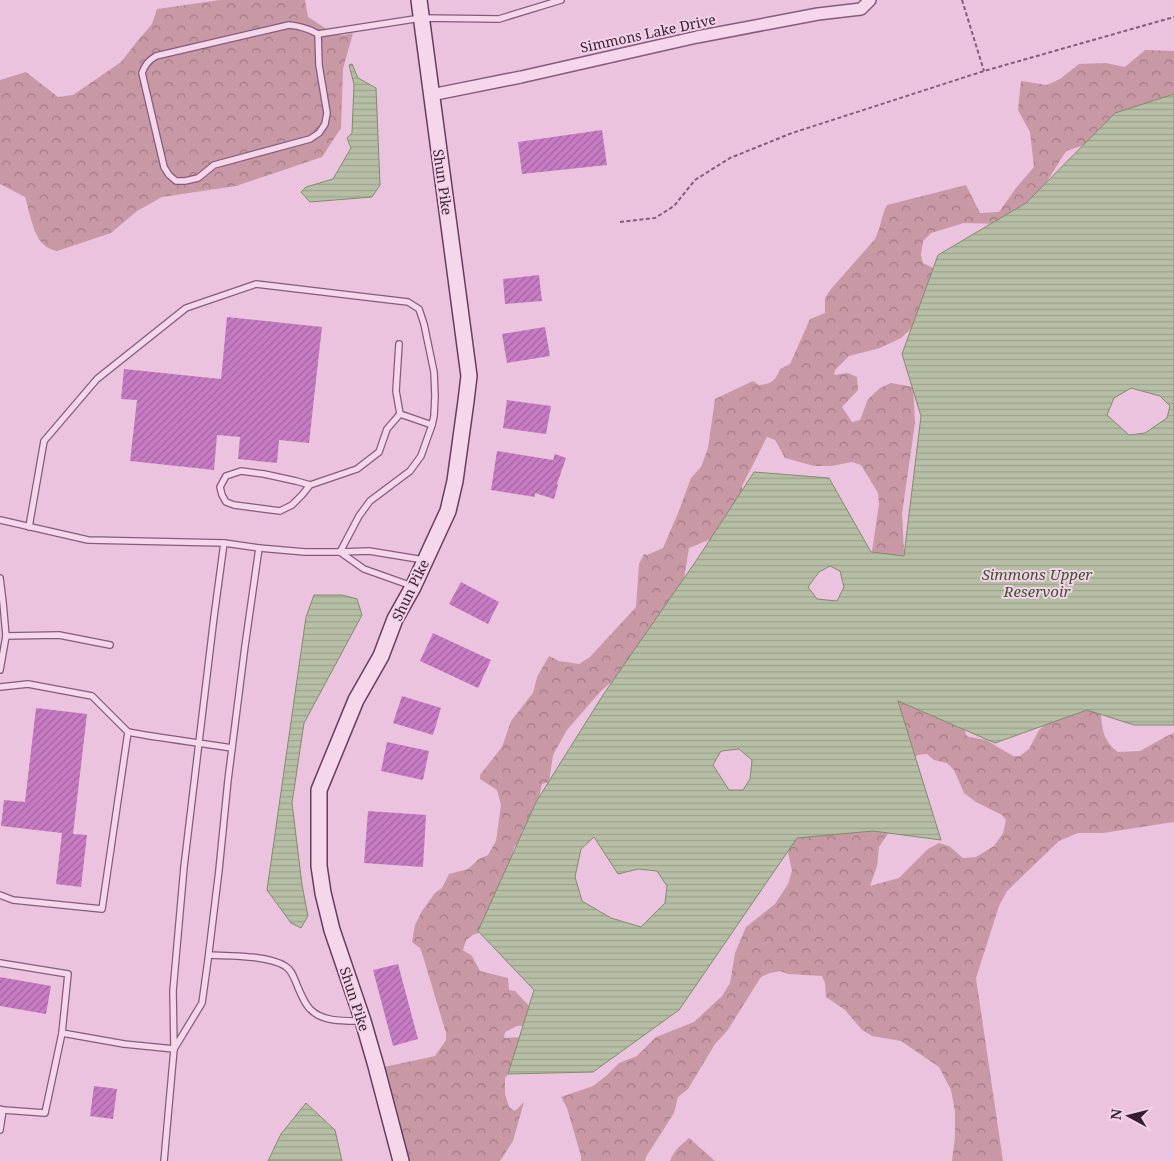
<svg xmlns="http://www.w3.org/2000/svg" width="1174" height="1161" font-family="'Noto Serif',serif">
  <defs>
    <pattern id="forest-crowns" width="20" height="18" patternUnits="userSpaceOnUse" patternTransform="scale(1.25)"><rect width="20" height="18" fill="#c898a4"/><path d="M2 6a3 3 0 1 1 6 0M12 15a3 3 0 1 1 6 0" fill="none" stroke="#a37b86"/></pattern>
    <pattern id="water-rules" width="6" height="5" patternUnits="userSpaceOnUse" patternTransform="scale(1.25)"><rect width="6" height="5" fill="#b6bea5"/><path d="M0 2.5h6" fill="none" stroke="#9da38e"/></pattern>
    <pattern id="building-hatch" width="6" height="6" patternUnits="userSpaceOnUse" patternTransform="scale(1.25)"><rect width="6" height="6" fill="#c77bc3"/><path d="M-1 1l2-2M0 6l6-6M5 7l2-2" fill="none" stroke="#a2649f"/></pattern>
  </defs>
  <rect width="100%" height="100%" fill="#ebc3de"/>
  <g fill="url(#forest-crowns)">
    <path d="M 220,0 L 305,0 L 308,17 L 328,30 L 333,35 L 344,35 L 353,33 L 343,69 L 341,128 L 322,157 L 236,186 L 162,197 L 137,211 L 111,233 L 57,251 C 52,250 47,248 43,244 C 33,234 29,210 25,197 L 0,184 L 0,80 L 26,72 L 58,97 L 73,95 L 121,62 L 135,44 L 152,24 L 157,9 Z"/>
    <path d="M 1145,50 L 1174,51 L 1174,109 L 1096,141 L 1066,151 L 1036,199 L 1002,224 L 964,223 L 931,233 L 923,241 L 921,255 L 923,263 L 939,271 L 918,322 L 901,338 L 880,348 L 849,356 L 835,370 L 834,375 L 848,373 L 857,377 L 858,390 L 842,407 L 852,422 L 860,420 L 868,399 L 880,388 L 891,383 L 913,387 L 915,423 L 902,514 L 904,553 L 898,567 L 870,565 L 879,504 L 878,493 L 861,465 L 852,462 L 831,466 L 814,466 L 785,458 L 775,440 L 767,437 L 742,486 L 742,509 L 733,530 L 689,548 L 684,579 L 629,666 L 600,692 L 567,730 L 553,755 L 549,782 L 542,784 L 533,824 L 522,830 L 521,840 L 514,847 L 498,925 L 473,935 L 466,940 L 463,950 L 472,956 L 480,971 L 508,978 L 509,990 L 515,991 L 530,1007 L 561,1024 L 517,1026 L 505,1032 L 504,1038 L 526,1037 L 525,1048 L 516,1049 L 517,1064 L 505,1078 L 505,1094 L 509,1107 L 515,1111 L 524,1102 L 513,1141 L 500,1161 L 400,1161 L 379,1068 L 435,1056 L 446,1040 L 446,1033 L 422,953 L 420,948 L 412,942 L 415,925 L 422,911 L 435,893 L 442,888 L 449,874 L 468,869 L 479,859 L 488,855 L 496,841 L 501,805 L 497,790 L 480,779 L 480,775 L 502,747 L 511,721 L 533,693 L 537,677 L 549,656 L 559,661 L 579,664 L 590,657 L 636,607 L 639,564 L 644,554 L 647,555 L 663,548 L 678,513 L 691,478 L 701,467 L 708,448 L 715,399 L 753,381 L 759,385 C 772,384 775,381 780,369 L 790,364 L 810,319 L 825,313 L 825,298 L 831,289 L 875,239 C 881,228 881,216 887,205 L 966,185 L 980,213 L 999,212 L 1016,188 L 1034,167 L 1030,132 L 1018,110 L 1021,81 L 1047,85 L 1060,79 L 1079,64 L 1106,63 L 1125,67 Z"/>
    <path d="M 907,685 L 960,713 L 966,735 L 969,737 L 986,740 L 1013,756 L 1020,756 L 1029,749 L 1039,730 L 1052,718 L 1101,700 C 1101,721 1100,739 1118,752 L 1140,751 L 1167,736 L 1174,733 L 1174,822 L 1103,833 L 1078,833 L 1059,841 L 1007,891 L 999,906 L 976,978 L 1003,1161 L 952,1161 L 955,1137 L 955,1112 L 951,1090 L 939,1067 L 901,1041 L 872,1036 L 862,1030 L 845,1010 L 826,997 L 825,983 L 822,976 L 788,974 L 780,971 L 770,973 L 761,977 L 727,1031 L 715,1044 L 688,1089 L 678,1097 L 674,1113 L 646,1157 L 645,1161 L 581,1161 L 581,1156 L 567,1108 L 561,1097 L 593,1086 L 606,1076 L 619,1063 L 637,1056 L 656,1037 L 694,1022 L 722,996 L 730,983 L 735,953 L 746,927 L 775,904 L 788,884 L 792,871 L 787,848 L 797,832 L 901,814 L 879,847 L 877,866 L 870,886 L 899,878 L 928,849 L 939,843 L 949,846 L 963,858 L 976,857 L 994,846 L 1003,833 L 1006,820 L 1002,815 L 976,802 L 964,793 L 954,770 L 947,763 L 934,760 L 927,754 L 918,755 L 910,759 L 898,702 Z"/>
    <path d="M 689,1138 L 715,1161 L 670,1161 C 674,1150 681,1145 689,1138 Z"/>
  </g>
  <g fill="url(#water-rules)" stroke="#808c6d" fill-rule="evenodd">
    <path d="M 352,64 L 358,78 L 376,88 L 380,185 L 372,197 L 310,202 L 301,192 L 306,187 L 333,179 L 351,148 L 347,138 L 352,133 L 354,84 L 349,65 Z"/>
    <path d="M 1174,94 L 1174,725 L 1134,725 L 1087,710 L 995,743 L 898,701 L 941,840 L 873,831 L 797,838 L 679,1010 L 593,1072 L 508,1074 L 534,990 L 478,931 L 536,802 L 603,695 L 698,558 L 754,472 L 829,478 L 871,552 L 904,556 L 921,416 L 902,354 L 938,255 L 1026,203 L 1115,113 ZM 1131,388 L 1160,396 L 1170,406 L 1167,418 L 1145,433 L 1129,435 L 1107,415 L 1114,398 ZM 830,566 L 840,571 L 844,587 L 837,601 L 817,599 L 808,587 L 819,572 ZM 739,749 L 752,760 L 750,779 L 743,790 L 729,790 L 713,765 L 721,751 ZM 594,837 L 618,874 L 638,869 L 657,871 L 667,886 L 665,903 L 641,927 L 611,918 L 582,901 L 575,877 L 581,849 Z"/>
    <path d="M 314,595 L 342,595 L 357,599 L 362,615 L 304,723 L 292,803 L 302,885 L 308,916 L 301,928 L 291,923 L 267,890 L 306,617 Z"/>
    <path d="M 306,1103 L 335,1130 L 342,1161 L 268,1161 L 281,1134 Z"/>
  </g>
  <g fill="url(#building-hatch)">
    <path d="M 602,130 L 607,165 L 522,174 L 518,142 Z"/>
    <path d="M 539,275 L 542,301 L 505,304 L 503,279 Z"/>
    <path d="M 227,317 L 322,327 L 309,443 L 279,440 L 277,463 L 238,459 L 240,437 L 217,435 L 214,470 L 130,461 L 137,400 L 121,399 L 124,369 L 221,379 Z"/>
    <path d="M 545,327 L 550,356 L 507,363 L 502,334 Z"/>
    <path d="M 507,400 L 551,406 L 546,434 L 503,428 Z"/>
    <path d="M 497,451 L 553,460 L 555,454 L 566,458 L 557,484 L 558,485 L 554,499 L 535,493 L 535,497 L 491,490 Z"/>
    <path d="M 461,582 L 499,602 L 488,624 L 449,604 Z"/>
    <path d="M 433,633 L 491,660 L 478,688 L 420,661 Z"/>
    <path d="M 402,696 L 441,708 L 433,735 L 393,723 Z"/>
    <path d="M 36,708 L 87,714 L 73,834 L 87,835 L 81,887 L 56,884 L 62,833 L 1,826 L 4,800 L 25,802 Z"/>
    <path d="M 387,742 L 429,751 L 423,780 L 381,771 Z"/>
    <path d="M 368,811 L 426,815 L 423,867 L 364,863 Z"/>
    <path d="M 398,964 L 418,1039 L 393,1046 L 373,970 Z"/>
    <path d="M 0,977 L 51,986 L 46,1014 L 0,1006 Z"/>
    <path d="M 94,1086 L 117,1089 L 113,1119 L 90,1116 Z"/>
  </g>
  <g fill="none" stroke-linecap="round" stroke-linejoin="round">
    <defs>
      <g id="service">
        <path d="M 318,34 L 319,65 L 327,113 L 325,124 L 319,133 L 310,139 L 214,165 L 198,178 L 185,181 L 176,181 L 169,175 L 164,167 L 142,73 C 145,65 148,61 156,56 L 289,25 C 300,26 308,28 318,34 L 421,18 L 499,19 L 561,0"/>
        <path d="M 399,344 L 396,391 L 400,414"/>
        <path d="M 310,485 L 296,481 L 264,474 L 241,471 L 226,476 L 220,487 L 222,495 L 226,502 L 234,505 L 280,511 L 292,505 L 302,495 L 310,485 L 357,469 L 379,452 L 387,429 L 400,414 L 432,425"/>
        <path d="M 0,520 L 88,540 L 224,543 L 259,548 L 305,552 L 340,552 L 369,551 L 424,560"/>
        <path d="M 29,527 L 44,441 L 97,379 L 186,308 L 256,284 L 408,302 L 419,309 L 424,324 L 434,372 L 435,396 L 434,416 L 432,425 L 421,456 L 410,471 L 370,501 L 359,516 L 340,552"/>
        <path d="M 224,543 L 214,617 L 184,867 L 173,991 L 174,1049 L 202,1003 L 208,960 L 219,870 L 228,780 L 245,646 L 259,548"/>
        <path d="M 340,552 L 364,569 L 412,586"/>
        <path d="M 0,578 L 3,602 L 6,636 L 0,670"/>
        <path d="M 6,636 L 59,635 L 110,645"/>
        <path d="M 0,687 L 28,684 L 92,696 L 128,732 L 102,909 L 13,900 L 0,895"/>
        <path d="M 128,732 C 163,739 197,742 232,748"/>
        <path d="M 209,955 C 230,956 267,955 285,966 C 292,970 294,978 297,985 C 300,992 304,1003 310,1009 C 322,1022 344,1021 361,1021"/>
        <path d="M 0,963 L 68,974 L 62,1033 L 124,1044 L 174,1049 L 164,1161"/>
        <path d="M 3,1110 L 45,1113 L 62,1033"/>
        <path d="M 0,1130 L 3,1110 L 0,1109"/>
      </g>
      <path id="minor" d="M 431,95 L 521,77 L 697,37 L 818,14 L 861,9 L 870,0"/>
      <path id="secondary" d="M 401,1161 L 376,1066 L 363,1021 L 332,930 L 323,893 L 319,866 L 319,790 L 356,700 L 381,656 L 395,619 L 413,587 L 448,511 L 455,481 L 466,401 L 469,376 L 419,0"/>
    </defs>
    <use href="#service" stroke="#845b7d" stroke-width="8"/>
    <use href="#minor" stroke="#845b7d" stroke-width="14"/>
    <use href="#secondary" stroke="#663e60" stroke-width="18"/>
    <g stroke="#845b7d" stroke-width="2" stroke-dasharray="4 2.5" stroke-linecap="butt">
      <path d="M 962,0 L 984,71"/>
      <path d="M 620,222 L 655,218 L 674,206 L 695,180 L 730,158 L 792,133 L 984,71 L 1174,17"/>
    </g>
    <use href="#service" stroke="#f6d6eb" stroke-width="5.5"/>
    <use href="#minor" stroke="#f6d6eb" stroke-width="11"/>
    <use href="#secondary" stroke="#f6d6eb" stroke-width="15"/>
  </g>
  <g text-anchor="middle" dominant-baseline="central" stroke-width="4" stroke-linejoin="round" paint-order="stroke">
    <g font-size="14" fill="#351e32" stroke="#f3d2e8">
      <text transform="translate(648 33) rotate(-12)">Simmons Lake Drive</text>
      <text transform="translate(443 182) rotate(82)">Shun Pike</text>
      <text transform="translate(410 590) rotate(-64)">Shun Pike</text>
      <text transform="translate(355 999) rotate(72)">Shun Pike</text>
    </g>
    <g font-size="15" font-style="italic" fill="#3e542f" stroke="#f3d2e8">
      <text x="1037" y="574">Simmons Upper<tspan x="1037" dy="17">Reservoir</tspan></text>
    </g>
  </g>
  <g transform="translate(1129 1116) rotate(277)" stroke="#f3d2e8" stroke-width="4" paint-order="stroke">
  <path d="M0-4L9 19L0 12L-9 19Z" fill="#351e32"/>
  <text y="-8" font-size="14" font-weight="bold" text-anchor="middle" fill="#351e32">N</text>
  </g>
</svg>
